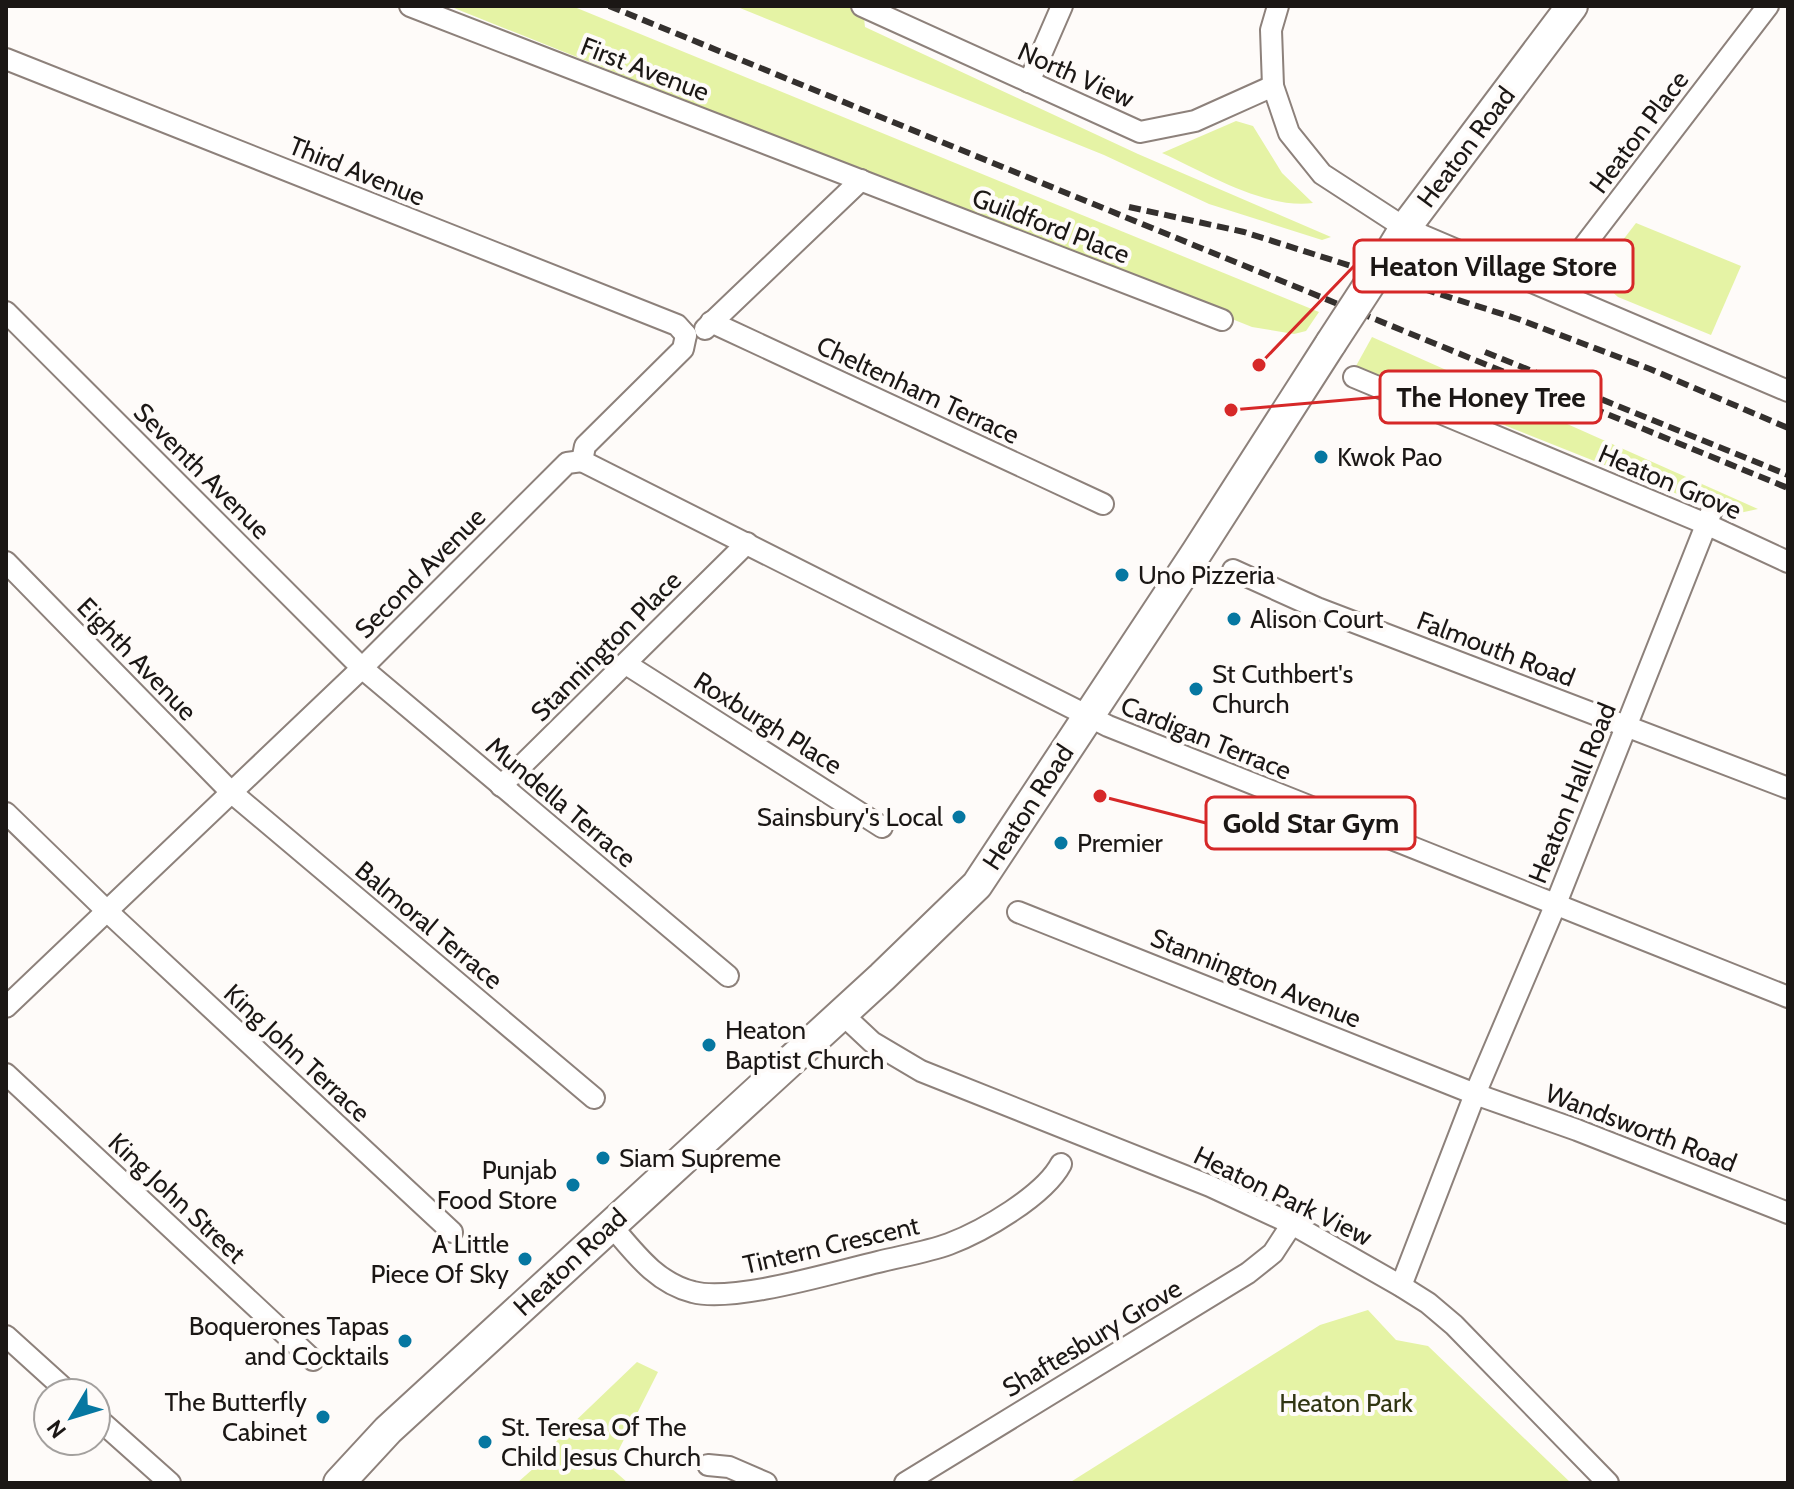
<svg xmlns="http://www.w3.org/2000/svg" width="1794" height="1489" font-family="Cabin,sans-serif">
  <rect width="100%" height="100%" fill="#fefbf9"/>
  <g fill="#e5f3a5">
    <path d="M 449,6 L 572,6 L 1319,312 L 1306,331 L 1294,334 L 1252,327 Z"/>
    <path d="M 735,6 L 850,6 L 864,18 L 865,27 L 1138,154 L 1331,237 L 1322,240 L 1209,204 L 1104,155 Z"/>
    <path d="M 1236,121 L 1253,126 L 1282,173 L 1313,203 C 1264,209 1206,173 1162,153 Z"/>
    <path d="M 1636,223 L 1741,266 L 1711,335 L 1618,297 L 1608,288 L 1603,266 Z"/>
    <path d="M 1372,337 L 1758,509 L 1730,515 L 1356,366 Z"/>
    <path d="M 1368,1310 L 1396,1340 L 1428,1346 L 1571,1483 L 1069,1483 L 1320,1325 Z"/>
    <path d="M 637,1362 L 658,1372 L 610,1467 L 628,1483 L 517,1483 L 534,1468 L 567,1429 Z"/>
  </g>
  <g fill="none" stroke-linecap="round" stroke-linejoin="round">
    <defs>
      <g id="street">
        <path d="M 410,6 L 1222,320"/>
        <path d="M 862,6 L 1140,132 L 1195,121 L 1273,86"/>
        <path d="M 1278,6 L 1271,30 L 1273,86 L 1289,133 L 1322,174 L 1405,228 L 1788,391"/>
        <path d="M 6,59 L 677,325 L 686,335"/>
        <path d="M 1029,82 L 1062,6"/>
        <path d="M 1551,289 L 1768,6"/>
        <path d="M 6,312 L 362,668 L 728,976"/>
        <path d="M 711,322 L 1103,504"/>
        <path d="M 705,329 L 861,180"/>
        <path d="M 1354,377 L 1706,524 L 1788,562"/>
        <path d="M 582,461 L 1108,726 L 1788,997"/>
        <path d="M 582,461 L 585,446 L 683,349 L 686,335"/>
        <path d="M 6,562 L 231,792 L 594,1098"/>
        <path d="M 1233,570 L 1317,608 L 1788,788"/>
        <path d="M 626,664 L 882,827"/>
        <path d="M 501,786 L 747,543"/>
        <path d="M 6,813 L 108,912 L 452,1232"/>
        <path d="M 1018,912 L 1475,1094 L 1577,1130 L 1788,1213"/>
        <path d="M 6,1007 L 362,668 L 567,463 L 582,461"/>
        <path d="M 841,1013 L 872,1042 L 921,1071 L 1210,1186 L 1292,1224 L 1401,1286 L 1428,1303 L 1454,1325 L 1608,1483"/>
        <path d="M 6,1074 L 313,1360"/>
        <path d="M 610,1224 C 634,1252 656,1283 693,1292 C 733,1303 835,1272 878,1262 C 902,1256 927,1252 949,1244 C 983,1231 1044,1196 1061,1164"/>
        <path d="M 1401,1286 L 1475,1094 L 1555,906 L 1712,510"/>
        <path d="M 6,1336 L 69,1393"/>
        <path d="M 96,1417 L 170,1483"/>
        <path d="M 708,1465 L 729,1467 L 766,1483"/>
        <path d="M 905,1483 L 1248,1273 L 1273,1253 L 1292,1224"/>
      </g>
      <g id="secondary">
        <path d="M 1391,251 L 1405,228 L 1572,6"/>
        <path d="M 339,1483 L 388,1430 L 882,977 L 977,885 L 1197,552 L 1331,343"/>
      </g>
    </defs>
    <use href="#street" stroke="#8d817b" stroke-width="24"/>
    <use href="#secondary" stroke="#8d817b" stroke-width="34"/>
    <use href="#street" stroke="#fff" stroke-width="20"/>
    <use href="#secondary" stroke="#fff" stroke-width="30"/>
    <g stroke="#34302e" stroke-width="6" stroke-dasharray="12 6" stroke-linecap="butt">
      <path d="M 609,6 L 1788,488"/>
      <path d="M 1129,207 L 1244,232 L 1518,319 L 1650,369 L 1788,428"/>
      <path d="M 1485,352 L 1788,475"/>
    </g>
    <defs>
      <path id="secondary-bridge" d="M 1331,343 L 1391,251"/>
    </defs>
    <use href="#secondary-bridge" stroke="#8d817b" stroke-width="34" stroke-linecap="butt"/>
    <use href="#secondary-bridge" stroke="#fff" stroke-width="30"/>
  </g>
  <g fill="#0677a1" stroke="#fefbf9" stroke-width="3">
    <circle cx="1321" cy="457" r="8"/>
    <circle cx="1122" cy="575" r="8"/>
    <circle cx="1234" cy="619" r="8"/>
    <circle cx="1196" cy="689" r="8"/>
    <circle cx="959" cy="817" r="8"/>
    <circle cx="1061" cy="843" r="8"/>
    <circle cx="709" cy="1045" r="8"/>
    <circle cx="603" cy="1158" r="8"/>
    <circle cx="573" cy="1185" r="8"/>
    <circle cx="525" cy="1259" r="8"/>
    <circle cx="405" cy="1341" r="8"/>
    <circle cx="323" cy="1417" r="8"/>
    <circle cx="485" cy="1442" r="8"/>
  </g>
  <g text-anchor="middle" dominant-baseline="central" stroke-width="8" stroke-linejoin="round" paint-order="stroke">
    <g font-size="26" fill="#1b1715" stroke="#fefbf9">
      <text transform="translate(645 69) rotate(21)">First Avenue</text>
      <text transform="translate(1076 75) rotate(24)">North View</text>
      <text transform="translate(1639 132) rotate(-53)">Heaton Place</text>
      <text transform="translate(1466 147) rotate(-53)">Heaton Road</text>
      <text transform="translate(357 171) rotate(22)">Third Avenue</text>
      <text transform="translate(1051 226) rotate(21)">Guildford Place</text>
      <text transform="translate(918 390) rotate(25)">Cheltenham Terrace</text>
      <text transform="translate(202 471) rotate(45)">Seventh Avenue</text>
      <text transform="translate(1670 482) rotate(23)">Heaton Grove</text>
      <text transform="translate(420 573) rotate(-45)">Second Avenue</text>
      <text transform="translate(606 646) rotate(-45)">Stannington Place</text>
      <text transform="translate(1496 649) rotate(21)">Falmouth Road</text>
      <text transform="translate(137 659) rotate(46)">Eighth Avenue</text>
      <text transform="translate(768 723) rotate(32)">Roxburgh Place</text>
      <text transform="translate(1206 738) rotate(22)">Cardigan Terrace</text>
      <text transform="translate(1572 793) rotate(-68)">Heaton Hall Road</text>
      <text transform="translate(561 802) rotate(40)">Mundella Terrace</text>
      <text transform="translate(1028 807) rotate(-57)">Heaton Road</text>
      <text transform="translate(429 925) rotate(40)">Balmoral Terrace</text>
      <text transform="translate(1256 978) rotate(22)">Stannington Avenue</text>
      <text transform="translate(297 1053) rotate(43)">King John Terrace</text>
      <text transform="translate(1641 1128) rotate(21)">Wandsworth Road</text>
      <text transform="translate(1283 1196) rotate(26)">Heaton Park View</text>
      <text transform="translate(177 1198) rotate(43)">King John Street</text>
      <text transform="translate(831 1245) rotate(-13)">Tintern Crescent</text>
      <text transform="translate(570 1262) rotate(-43)">Heaton Road</text>
      <text transform="translate(1092 1338) rotate(-31)">Shaftesbury Grove</text>
    </g>
    <g font-size="26" fill="#1b1715" stroke="#fefbf9" text-anchor="start">
      <text x="1337" y="457">Kwok Pao</text>
      <text x="1138" y="575">Uno Pizzeria</text>
      <text x="1250" y="619">Alison Court</text>
      <text x="1212" y="674">St Cuthbert's<tspan x="1212" dy="30">Church</tspan></text>
      <text x="943" y="817" text-anchor="end">Sainsbury's Local</text>
      <text x="1077" y="843">Premier</text>
      <text x="725" y="1030">Heaton<tspan x="725" dy="30">Baptist Church</tspan></text>
      <text x="619" y="1158">Siam Supreme</text>
      <text x="557" y="1170" text-anchor="end">Punjab<tspan x="557" dy="30">Food Store</tspan></text>
      <text x="509" y="1244" text-anchor="end">A Little<tspan x="509" dy="30">Piece Of Sky</tspan></text>
      <text x="389" y="1326" text-anchor="end">Boquerones Tapas<tspan x="389" dy="30">and Cocktails</tspan></text>
      <text x="307" y="1402" text-anchor="end">The Butterfly<tspan x="307" dy="30">Cabinet</tspan></text>
      <text x="501" y="1427">St. Teresa Of The<tspan x="501" dy="30">Child Jesus Church</tspan></text>
    </g>
    <g font-size="26" fill="#303512" stroke="#fefbf9">
      <text x="1346" y="1403">Heaton Park</text>
    </g>
  </g>
  <path fill="none" stroke="#d62828" stroke-width="3" d="M1259 365L1354 266M1231 410L1380 397M1100 796L1206 823"/>
  <g fill="#d62828" stroke="#fefbf9" stroke-width="3">
    <circle cx="1259" cy="365" r="8"/>
    <circle cx="1231" cy="410" r="8"/>
    <circle cx="1100" cy="796" r="8"/>
  </g>
  <g fill="#fefbf9" stroke="#d62828" stroke-width="3">
    <rect x="1354" y="240" width="279" height="52" rx="8"/>
    <rect x="1380" y="371" width="221" height="52" rx="8"/>
    <rect x="1206" y="797" width="209" height="52" rx="8"/>
  </g>
  <g font-size="28" text-anchor="middle" font-weight="bold" fill="#1b1715">
    <text x="1493" y="276">Heaton Village Store</text>
    <text x="1491" y="407">The Honey Tree</text>
    <text x="1311" y="833">Gold Star Gym</text>
  </g>
  <rect width="1794" height="1489" fill="none" stroke="#1b1715" stroke-width="16"/>
  <g transform="translate(72 1417) rotate(232)"><circle r="38" fill="#fefbf9" stroke="#a3a09e" stroke-width="2"/>
  <path d="M0-6L14 30L0 20L-14 30Z" fill="#0677a1"/>
  <text y="-12" font-size="22" font-weight="bold" text-anchor="middle" fill="#1b1715">N</text>
  </g>
</svg>
